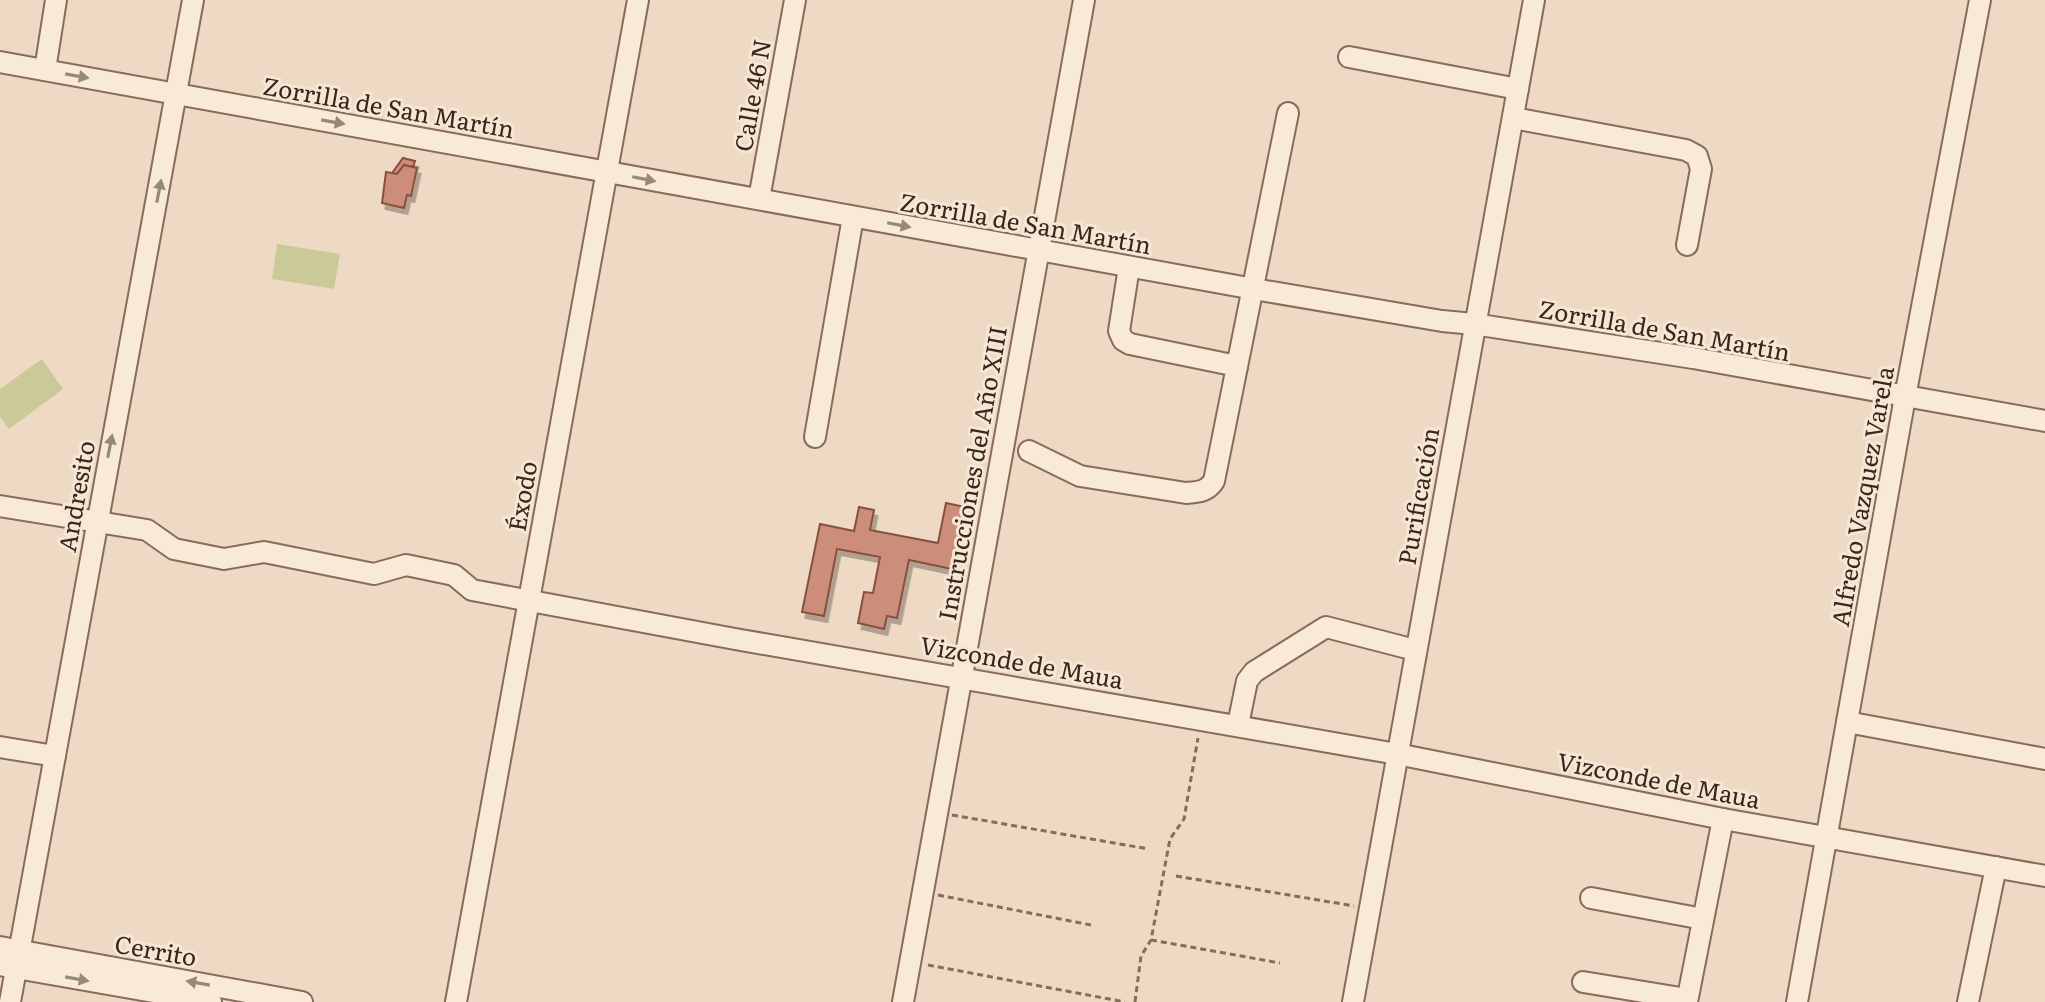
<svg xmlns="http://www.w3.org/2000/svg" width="2045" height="1002" font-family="Literata,serif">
  <defs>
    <filter id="shadow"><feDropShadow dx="3.5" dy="6" stdDeviation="0" flood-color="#0004"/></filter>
  </defs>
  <rect width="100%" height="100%" fill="#eedac4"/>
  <g fill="#ccc998">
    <path d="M 277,244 L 340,254 L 334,289 L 272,279 Z"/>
    <path d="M 42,359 L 63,389 L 9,429 L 0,417 L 0,389 Z"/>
  </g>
  <g fill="#cc8e7a" stroke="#885040" stroke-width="2" filter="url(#shadow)">
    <path d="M 403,158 L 415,161 L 413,167 L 404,165 L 397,174 L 392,173 Z"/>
    <path d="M 404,165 L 417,168 L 411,196 L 407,195 L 404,208 L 382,203 L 386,172 L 397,174 Z"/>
    <path d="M 946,503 L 965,507 L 952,569 L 909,560 L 897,618 L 887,616 L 884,629 L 858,623 L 864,592 L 873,593 L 880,557 L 837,549 L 824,616 L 802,612 L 820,524 L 854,531 L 859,507 L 874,510 L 870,530 L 938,543 Z"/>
  </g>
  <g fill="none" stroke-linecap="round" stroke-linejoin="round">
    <defs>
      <g id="minor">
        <path d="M 1349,57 L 1518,89"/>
        <path d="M 0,62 L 1254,289 L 1442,321 L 1474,324 L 1693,358 L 2045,421"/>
        <path d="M 45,70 L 56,0"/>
        <path d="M 1513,118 L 1686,150 L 1697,156 L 1701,169 L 1687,245"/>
        <path d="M 759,199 L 795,0"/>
        <path d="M 1129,267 L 1119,331 L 1123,340 L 1130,344 L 1237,366"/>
        <path d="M 815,437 L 853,217"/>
        <path d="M 1029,451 L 1080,476 L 1186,493 C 1198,492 1207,492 1214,481 L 1288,113"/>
        <path d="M 0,506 L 147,530 L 174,549 L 224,559 L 264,552 L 374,574 L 406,565 L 454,575 L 472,590 L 735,639 L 1397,754 L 1723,819 L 2045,876"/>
        <path d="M 1847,722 L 2045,759"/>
        <path d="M 1238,725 L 1247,681 L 1254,672 L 1326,627 L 1415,650"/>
        <path d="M 0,747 L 55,756"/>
        <path d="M 1591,898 L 1703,919"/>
        <path d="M 0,947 L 302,1002"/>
        <path d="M 0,965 L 211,1002"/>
        <path d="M 1583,982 L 1687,999"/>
        <path d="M 10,1002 L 193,0"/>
        <path d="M 456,1002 L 638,0"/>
        <path d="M 903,1002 L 1084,0"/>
        <path d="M 1353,1002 L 1534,0"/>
        <path d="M 1687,1002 L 1723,819"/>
        <path d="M 1797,1002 L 1905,397 L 1980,0"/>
        <path d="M 1968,1002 L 1996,867"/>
      </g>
    </defs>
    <use href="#minor" stroke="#896b5a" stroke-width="24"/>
    <g stroke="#896b5a" stroke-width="3" stroke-dasharray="6 4" stroke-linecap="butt">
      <path d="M 952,815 L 1149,849"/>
      <path d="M 1176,876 L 1354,906"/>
      <path d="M 938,895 L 1091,925"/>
      <path d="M 1151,940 L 1280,963"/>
      <path d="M 928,965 L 1125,1002"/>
      <path d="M 1135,1002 L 1141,956 L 1151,940 L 1170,839 L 1184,819 L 1198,738"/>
    </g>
    <use href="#minor" stroke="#f9e9d7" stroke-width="20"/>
  </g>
  <defs><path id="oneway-solid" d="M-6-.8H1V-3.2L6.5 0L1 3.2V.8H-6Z" transform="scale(2)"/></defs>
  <g fill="#99887a">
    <use href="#oneway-solid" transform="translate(77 76) rotate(10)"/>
    <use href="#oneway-solid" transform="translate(333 122) rotate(10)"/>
    <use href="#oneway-solid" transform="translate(644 179) rotate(11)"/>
    <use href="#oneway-solid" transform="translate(159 191) rotate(-79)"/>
    <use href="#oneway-solid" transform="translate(899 225) rotate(11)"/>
    <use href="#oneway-solid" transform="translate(110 446) rotate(-79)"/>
    <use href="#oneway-solid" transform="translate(77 979) rotate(10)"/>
    <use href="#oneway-solid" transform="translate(198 983) rotate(-170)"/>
  </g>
  <g text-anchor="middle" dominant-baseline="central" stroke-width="6" stroke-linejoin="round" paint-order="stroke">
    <g font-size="24" fill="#39271e" stroke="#f6e6d4">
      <text transform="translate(751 95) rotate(-80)">Calle 46 N</text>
      <text transform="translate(389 106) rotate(10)">Zorrilla de San Martín</text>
      <text transform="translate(1026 222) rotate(10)">Zorrilla de San Martín</text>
      <text transform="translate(1665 329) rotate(10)">Zorrilla de San Martín</text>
      <text transform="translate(971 473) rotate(-80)">Instrucciones del Año XIII</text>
      <text transform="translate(75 496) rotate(-80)">Andresito</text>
      <text transform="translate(521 496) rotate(-80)">Éxodo</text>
      <text transform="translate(1417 496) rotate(-80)">Purificación</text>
      <text transform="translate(1861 496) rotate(-80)">Alfredo Vazquez Varela</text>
      <text transform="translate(1022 661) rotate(10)">Vizconde de Maua</text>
      <text transform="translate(1659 779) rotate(11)">Vizconde de Maua</text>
      <text transform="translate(156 949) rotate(10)">Cerrito</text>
    </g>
  </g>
</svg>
